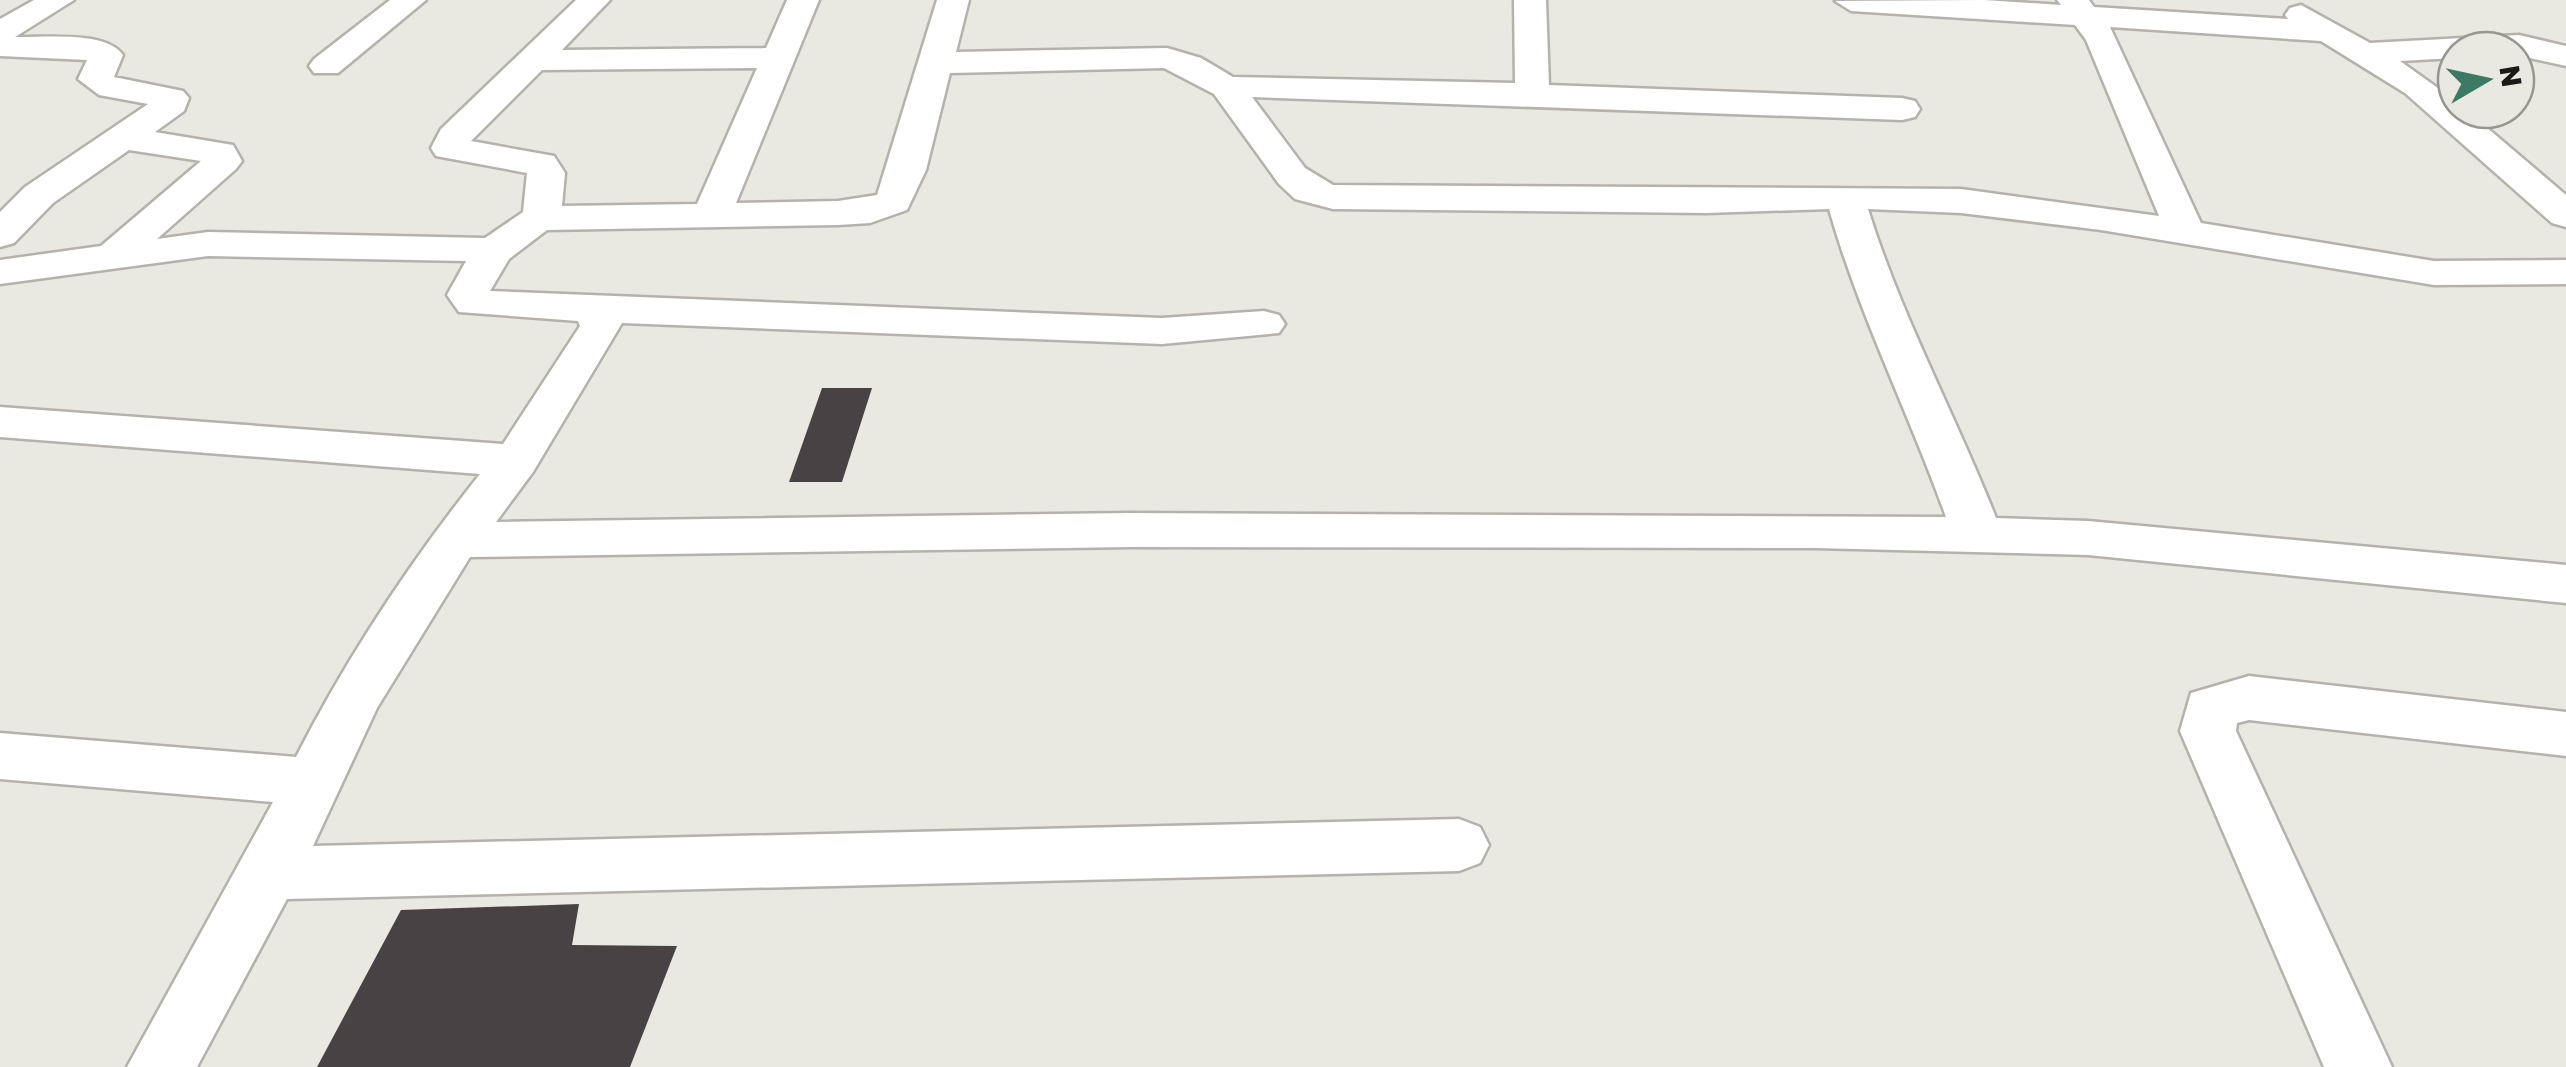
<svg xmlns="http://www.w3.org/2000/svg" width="2566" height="1067" font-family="'Golos Text',sans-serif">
  <rect width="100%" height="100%" fill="#eae9e1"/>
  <g fill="#494245">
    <path d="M 822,388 L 872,388 L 842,482 L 789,482 Z"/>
    <path d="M 579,904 L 572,945 L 677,946 L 630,1067 L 317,1067 L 401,910 Z"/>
  </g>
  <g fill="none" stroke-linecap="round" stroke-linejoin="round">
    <defs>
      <g id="minor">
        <path d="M 34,0 L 74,0 L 15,37 C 43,38 105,30 123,55 L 114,77 L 183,91 L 189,98 L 184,111 L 155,132 L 233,145 L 242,161 L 236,169 L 157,239 L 208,232 L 485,238 L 523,212 L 527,173 L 436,156 L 431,148 L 441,129 L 576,0 L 610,0 L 562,50 L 766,48 L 787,0 L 819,0 L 736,203 L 838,201 L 877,195 L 937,0 L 969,0 L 956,52 L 1167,48 L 1201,58 L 1233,77 L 1515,83 L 1514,0 L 1546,0 L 1549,85 L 1902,98 L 1915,101 L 1920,109 L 1915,117 L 1902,120 L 1252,97 L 1305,168 L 1333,185 L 1961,189 L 2159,216 L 2086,40 L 2075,25 L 1851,11 L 1835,1 L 1984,0 L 2061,5 L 2057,0 L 2089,0 L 2094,7 L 2288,19 L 2285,15 L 2290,8 L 2301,5 L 2370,43 L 2519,35 L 2566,46 L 2566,66 L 2516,55 L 2516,50 L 2456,50 L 2456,58 L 2400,61 L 2456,101 L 2456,110 L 2466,110 L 2566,195 L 2566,227 L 2552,223 L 2405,93 L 2321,41 L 2110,27 L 2201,223 L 2434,261 L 2566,260 L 2566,284 L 2434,285 L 2101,230 L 1961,213 L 1868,209 C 1901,316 1955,414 1996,518 L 2088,521 L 2566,565 L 2566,603 L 2088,555 L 1815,548 L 1130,547 L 470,557 L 377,708 L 313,846 L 1459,819 L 1480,827 L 1489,845 L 1480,863 L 1459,871 L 287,899 L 197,1067 L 127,1067 L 273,802 L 0,779 L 0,733 L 296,757 C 347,657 410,562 480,474 L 0,437 L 0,407 L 503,444 L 580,326 L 578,321 L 459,312 L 447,295 L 466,261 L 208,256 L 0,284 L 0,260 L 101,246 L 201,161 L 129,150 L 53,203 L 14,243 L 0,247 L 0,212 L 25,187 L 148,104 L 99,95 L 78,79 L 87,60 L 0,56 L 0,19 ZM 757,68 L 697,204 L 562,206 L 565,173 L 554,156 L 471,141 L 542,70 ZM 1164,68 L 1214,94 L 1279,184 L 1295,199 L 1333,209 L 1706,213 L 1829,209 C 1859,315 1909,413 1946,517 L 1130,513 L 496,522 L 533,472 L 622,323 L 1162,344 L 1279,333 L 1285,324 L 1279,315 L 1264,311 L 1162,318 L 490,291 L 509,259 L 547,230 L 838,225 L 870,223 L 907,210 L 926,170 L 950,73 Z"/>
        <path d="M 390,0 L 426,0 L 338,73 L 314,73 L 309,66 L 314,59 Z"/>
        <path d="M 2249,676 L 2566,712 L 2566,756 L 2249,720 L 2237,723 L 2236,731 L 2392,1067 L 2324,1067 L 2180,731 L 2191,693 Z"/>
      </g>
    </defs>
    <use href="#minor" stroke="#b4b2ab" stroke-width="5"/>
    <use href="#minor" fill="#fff" fill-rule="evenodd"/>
  </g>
  <g transform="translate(2486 80) rotate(81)"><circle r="48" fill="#eae9e1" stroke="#979690" stroke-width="2.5"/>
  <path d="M0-8L18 38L0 25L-18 38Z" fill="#3d7a65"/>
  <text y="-15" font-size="28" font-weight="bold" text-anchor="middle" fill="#1a1a17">N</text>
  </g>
</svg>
